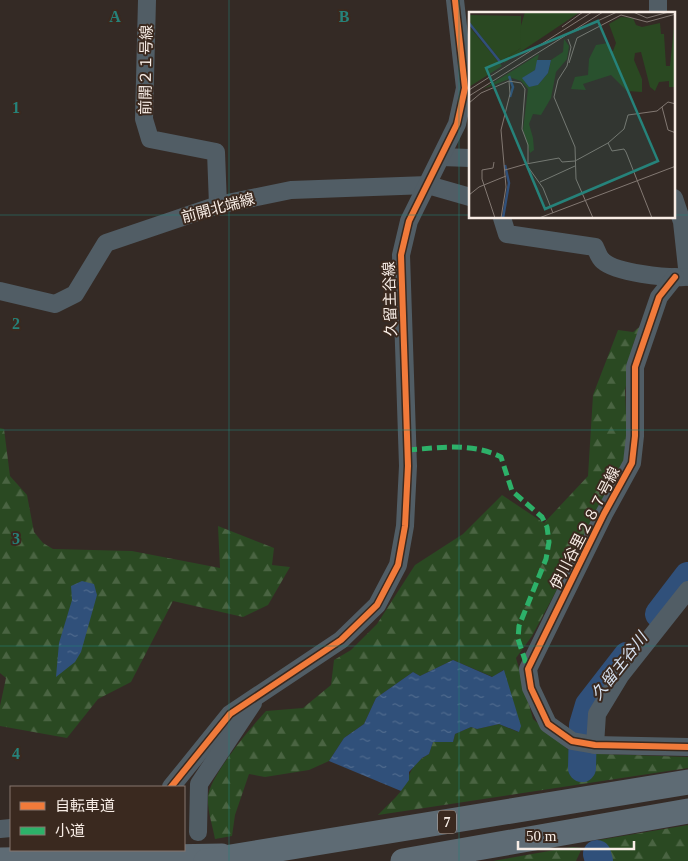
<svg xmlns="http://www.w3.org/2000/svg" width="688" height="861" font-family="'Times New Roman','Noto Sans JP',serif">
  <defs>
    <pattern id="forest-firs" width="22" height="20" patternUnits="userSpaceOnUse" patternTransform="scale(1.25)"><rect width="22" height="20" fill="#2a4922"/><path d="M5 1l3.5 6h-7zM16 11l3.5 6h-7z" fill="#4a6442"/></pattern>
    <pattern id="water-ripples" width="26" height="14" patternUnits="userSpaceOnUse" patternTransform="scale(1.25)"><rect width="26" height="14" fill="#30507a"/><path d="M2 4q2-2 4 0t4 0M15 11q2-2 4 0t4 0" fill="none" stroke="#4f6a8d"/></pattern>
  </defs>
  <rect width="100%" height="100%" fill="#342a25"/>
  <g fill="url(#forest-firs)">
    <path d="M 642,325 L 633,344 L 625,391 L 628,457 L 532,636 L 516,658 L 533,719 L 572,753 L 688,757 L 688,768 L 378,815 C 385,807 394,800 401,791 C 411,777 408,765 429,754 L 433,742 L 453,742 L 455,734 L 471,727 L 477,729 L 499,724 L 518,732 L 503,670 L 493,677 L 453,660 L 420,676 L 413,672 L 376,698 L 364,724 L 344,738 L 329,761 L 309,770 L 265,777 L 249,774 L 235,815 L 232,836 L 215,839 C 213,827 207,810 208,797 C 209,777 251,727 266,711 L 303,708 L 331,685 L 334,660 L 351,650 L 377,624 L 415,565 L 463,534 L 502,495 L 544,523 L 588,476 L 593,395 L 618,330 L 633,332 Z"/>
    <path d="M 0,428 L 4,429 L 10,476 L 27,495 L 34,532 L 43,543 L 53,549 L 132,551 L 220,568 L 218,526 L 274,548 L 272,565 L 290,567 L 268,605 L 243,617 L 173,601 L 131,682 L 98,699 L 67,738 L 0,726 L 0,706 L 6,678 L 0,673 Z"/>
    <path d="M 688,825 L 688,861 L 606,861 L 599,840 Z"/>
    <path d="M 572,847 L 582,848 L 576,861 L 493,861 Z"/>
  </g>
  <g fill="url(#water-ripples)">
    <path d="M 82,581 L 94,584 L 97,595 L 81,652 L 75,662 L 56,677 L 59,643 L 72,600 L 71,586 Z"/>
    <path d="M 453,660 L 492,677 L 504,670 L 521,726 L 519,732 L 499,724 L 477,729 L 471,727 L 455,734 L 453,742 L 433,742 L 429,754 L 422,758 L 409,772 L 409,780 L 401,791 L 329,761 L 344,738 L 364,724 L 376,698 L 413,672 L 420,676 Z"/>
  </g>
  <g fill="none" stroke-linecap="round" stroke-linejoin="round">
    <g stroke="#30507a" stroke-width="28">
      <path d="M 659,614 L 688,576"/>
      <path d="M 582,768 L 583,725 L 589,705 L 627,656"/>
      <path d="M 597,854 L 599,861"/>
    </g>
    <g stroke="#515d65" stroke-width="18">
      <path d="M 147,0 L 144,119 L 150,139 L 216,152 L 218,205"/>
      <path d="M 658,14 L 658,0"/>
      <path d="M 441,157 L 470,158"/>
      <path d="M 674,198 L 682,222 L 688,277"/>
      <path d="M 502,218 L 507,234 L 595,247 C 597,251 599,258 603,261 C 616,273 666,278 684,277"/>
      <path d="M 675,277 L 659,297 L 635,367 L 635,436 L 632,463 L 604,514 L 528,669 L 531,688 L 548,724 L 572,741 L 595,745 L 688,747"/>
      <path d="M 0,291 L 55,304 L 75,294 L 106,243 L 218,205 L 291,190 L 428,185 L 470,197"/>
      <path d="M 595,745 L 597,714 L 620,676 L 688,590"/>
      <path d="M 171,787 L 230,714 L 341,640 L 377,605 L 398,565 L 405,526 L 408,466 L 401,255 L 409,221 L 457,124 L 465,88 L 455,0"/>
      <path d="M 0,829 L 11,828"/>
      <path d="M 198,832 L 199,784 L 253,703"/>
    </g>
    <g stroke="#5e6b74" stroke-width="25">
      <path d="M 0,860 L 222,856"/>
      <path d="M 206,861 L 688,782"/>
      <path d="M 403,861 L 688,811"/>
    </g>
    <path stroke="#2db169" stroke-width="5" stroke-dasharray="10 5" stroke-linecap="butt" d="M 407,450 C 439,448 471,442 501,457 L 512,491 L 542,517 L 547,527 L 549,542 L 546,559 L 519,626 L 518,639 L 528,669"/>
    <defs>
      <g id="cycleway">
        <path d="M 675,277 L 659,297 L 635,367 L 635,436 L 632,463 L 604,514 L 528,669 L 531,688 L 548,724 L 572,741 L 595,745 L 688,747"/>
        <path d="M 171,787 L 230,714 L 341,640 L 377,605 L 398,565 L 405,526 L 408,466 L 401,255 L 409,221 L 457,124 L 465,88 L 455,0"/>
      </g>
    </defs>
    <use href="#cycleway" stroke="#3a291f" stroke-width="9"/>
    <use href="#cycleway" stroke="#f17a3a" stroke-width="6"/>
  </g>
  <path fill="none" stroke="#26827a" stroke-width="1" stroke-opacity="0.55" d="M 229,0 L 229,861M 459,0 L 459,861M 0,215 L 470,215M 674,215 L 688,215M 0,430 L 688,430M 0,646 L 688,646"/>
  <g text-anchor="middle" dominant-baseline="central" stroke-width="4" stroke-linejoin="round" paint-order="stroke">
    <rect fill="#3a291f" stroke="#bfb2aa" stroke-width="1" x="438" y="810.5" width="18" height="23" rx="4"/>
    <g font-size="14" font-weight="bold" fill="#f8ede6">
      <text x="447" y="822">7</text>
    </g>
    <g font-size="15" fill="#f8ede6" stroke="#3a291f">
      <text transform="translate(146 70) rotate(-89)">前開２１号線</text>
      <text transform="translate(218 208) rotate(-15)">前開北端線</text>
      <text transform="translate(390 299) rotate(-92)">久留主谷線</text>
      <text transform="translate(585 528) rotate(-63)">伊川谷里２８７号線</text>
    </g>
    <g font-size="16" font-style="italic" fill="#d6e1f0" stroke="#3a291f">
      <text transform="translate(619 666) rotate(-52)">久留主谷川</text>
    </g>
  </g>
  <g transform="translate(469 12)">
    <rect width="206" height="206" fill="#342a25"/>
    <path d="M 0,3 L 52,4 L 52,36 L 32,49 L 2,12 Z" fill="#2a4922"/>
    <path d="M 56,0 L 111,0 L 35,51 L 35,47 L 52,36 L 51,17 ZM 152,5 L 164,6 L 167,13 L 173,15 L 191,11 L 192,22 L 195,22 L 197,54 L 201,54 L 206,5 L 206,75 L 200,75 L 200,69 L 190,70 L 186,79 L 181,75 L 172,40 L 166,41 L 165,48 L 173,67 L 173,80 L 158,79 L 142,63 L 114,72 L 117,78 L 102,77 L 106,65 L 119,63 L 120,47 L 127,33 L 139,31 L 141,39 L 144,39 L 147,31 L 140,12 ZM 0,14 L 33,54 L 0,75 ZM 95,27 L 100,34 L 98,47 L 87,60 L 82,86 L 72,103 L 64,102 L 60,112 L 64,126 L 65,138 L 61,141 L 54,118 L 59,77 L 52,69 L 43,66 L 14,77 L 70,42 L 66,58 L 54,66 L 60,74 L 69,73 L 79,61 L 82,48 L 94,40 Z" fill="#2a4922"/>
    <path d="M 68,48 L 82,48 L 79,61 L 69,73 L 60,75 L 53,66 L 66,58 Z" fill="#30507a"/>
    <path fill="none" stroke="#30507a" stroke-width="2.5" d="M 0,11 L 32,51M 40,64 L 44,75 L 41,85M 34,206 L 40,171 L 36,153"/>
    <path fill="none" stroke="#827872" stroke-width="1" d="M 164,0 L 178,6 L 200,0M 93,15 L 114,0M 109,18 L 148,0M 99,27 L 102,35 L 98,54 L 89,68 L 85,85 L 106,135 L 107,167 L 124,206M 100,51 L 108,26 L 152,3 L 178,10 L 207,2M 0,78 L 123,0M 0,84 L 134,0M 0,91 L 12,81 L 40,69 L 52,71 L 56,77 L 53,117 L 59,133 L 59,151M 193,95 L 199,118 L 207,121M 139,131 L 143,139 L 155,137 L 157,140 L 183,206M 25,150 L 24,156 L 13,158 L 13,167 L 26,206M 57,152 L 90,146 L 93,150 L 106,149 L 139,131 L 155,117 L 159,103 L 188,99 L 199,90 L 207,92M 36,158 L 57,152 L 74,176 L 84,201M 71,170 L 106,154M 0,183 L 10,175 L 37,164M 32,206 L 37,175 L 32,118 L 41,82 L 40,69M 70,206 L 207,154"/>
    <path fill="#26827a" fill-opacity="0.15" stroke="#26827a" stroke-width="2.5" d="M 129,9 L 189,149 L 76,197 L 17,56 Z"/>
    <rect width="206" height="206" fill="none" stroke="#f8ede6" stroke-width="2.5"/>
  </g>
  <g font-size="16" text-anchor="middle" font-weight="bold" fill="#26827a" stroke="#3a291f" stroke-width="4" stroke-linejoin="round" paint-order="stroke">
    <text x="115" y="22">A</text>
    <text x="344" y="22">B</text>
    <text x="16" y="113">1</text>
    <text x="16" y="329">2</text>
    <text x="16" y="544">3</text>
    <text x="16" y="759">4</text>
  </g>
  <rect x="10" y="786" width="175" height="65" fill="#3a291f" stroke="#86776f"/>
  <rect x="20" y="802" width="25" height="8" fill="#f17a3a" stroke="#86776f"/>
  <text x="55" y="811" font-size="15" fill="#f8ede6">自転車道</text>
  <rect x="20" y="827" width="25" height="8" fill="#2db169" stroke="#86776f"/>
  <text x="55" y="836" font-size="15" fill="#f8ede6">小道</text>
  <path d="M518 841v8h116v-8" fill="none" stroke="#f8ede6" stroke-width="2.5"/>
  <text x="526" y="841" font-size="15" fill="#f8ede6" stroke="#3a291f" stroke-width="4" paint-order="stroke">50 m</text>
</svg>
